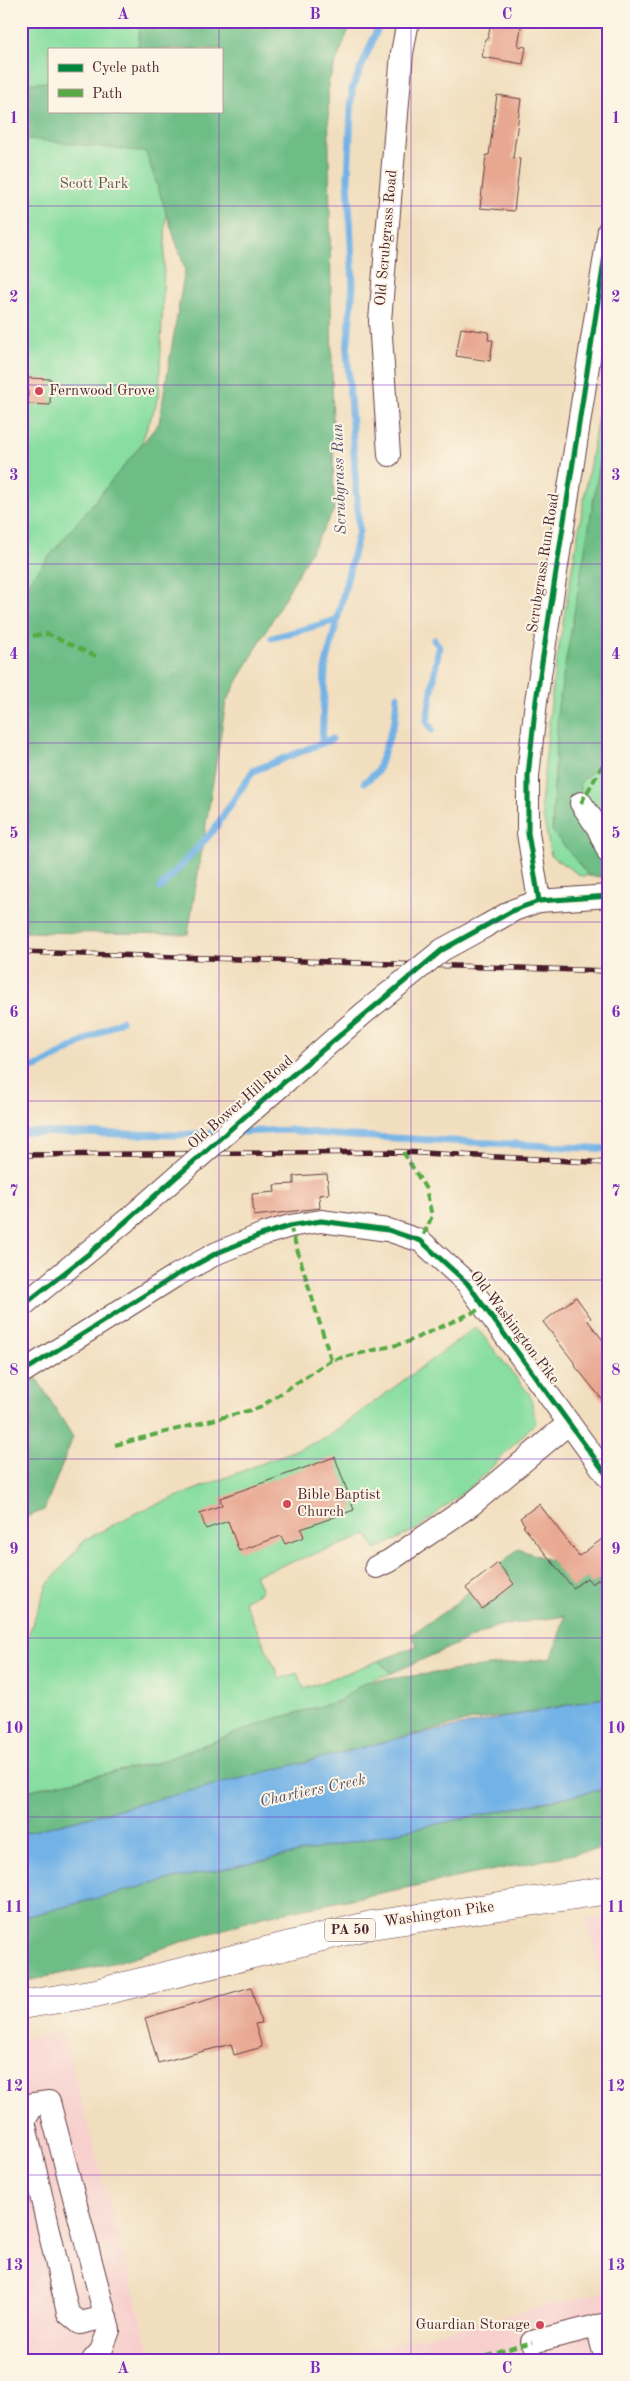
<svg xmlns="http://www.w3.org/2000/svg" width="630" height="2381" font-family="'Old Standard TT',serif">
  <rect width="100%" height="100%" fill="#fcf5e5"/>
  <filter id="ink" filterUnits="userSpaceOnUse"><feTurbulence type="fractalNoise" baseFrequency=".02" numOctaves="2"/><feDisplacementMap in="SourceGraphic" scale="10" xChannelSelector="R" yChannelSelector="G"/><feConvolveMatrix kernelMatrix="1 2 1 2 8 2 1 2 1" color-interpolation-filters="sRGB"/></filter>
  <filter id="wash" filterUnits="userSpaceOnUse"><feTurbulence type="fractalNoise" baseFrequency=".0096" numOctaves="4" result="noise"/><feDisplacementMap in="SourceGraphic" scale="20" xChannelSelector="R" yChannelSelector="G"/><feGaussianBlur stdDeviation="1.12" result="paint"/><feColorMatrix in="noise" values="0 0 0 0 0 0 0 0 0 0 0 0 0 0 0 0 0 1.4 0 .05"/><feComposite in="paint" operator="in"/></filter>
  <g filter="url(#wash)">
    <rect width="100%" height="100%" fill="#f1debe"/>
    <g fill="#f7d0ce">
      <path d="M 609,1917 L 609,2007 L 586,1919 Z"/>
      <path d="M 62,2030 L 152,2360 L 21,2360 L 21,2041 Z"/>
      <path d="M 609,2290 L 609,2360 L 332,2360 Z"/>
    </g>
    <g fill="#88dea1" stroke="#697e66">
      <path d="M 21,21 L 173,21 L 172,49 L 49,49 L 49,111 L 170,111 L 159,397 L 21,754 Z"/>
      <path d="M 609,352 L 609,875 L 581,876 L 551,856 L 541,805 L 553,682 Z"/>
      <path d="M 476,1327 L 530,1395 L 536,1422 L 480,1479 L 417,1529 L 375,1550 L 368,1535 L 255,1575 L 262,1591 L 244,1601 L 280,1679 L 297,1673 L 304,1689 L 378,1661 L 392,1673 L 365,1682 L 340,1701 L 271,1720 L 156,1763 L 21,1792 L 21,1655 L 47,1585 L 85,1540 L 138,1512 L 324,1439 Z"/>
    </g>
    <g fill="#6ebd87" stroke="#5c6e59">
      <path d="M 140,21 L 352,21 L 328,83 L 334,510 L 226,702 L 188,934 L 21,932 L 21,591 L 159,423 L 185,269 L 146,152 L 21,138 L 21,84 L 49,82 L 49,111 L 221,111 L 221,49 L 138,49 Z"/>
      <path d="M 609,410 L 609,755 L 579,784 L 605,858 L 603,877 L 589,876 L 552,831 L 558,707 Z"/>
      <path d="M 21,1353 L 73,1437 L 44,1510 L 21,1519 Z"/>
      <path d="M 518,1549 L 609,1581 L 609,1697 L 509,1716 L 473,1720 L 400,1738 L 21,1834 L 21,1792 L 156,1763 L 271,1720 L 339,1701 L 365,1682 L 552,1658 L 565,1616 L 498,1626 L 392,1673 L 378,1661 L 417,1646 L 412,1634 L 451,1607 Z"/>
      <path d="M 609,1788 L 609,1847 L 266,1916 L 117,1962 L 21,1982 L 21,1918 L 159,1882 Z"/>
    </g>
    <path fill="#72b2e6" stroke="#5e6888" d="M 609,1697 L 609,1788 L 159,1882 L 21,1918 L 21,1834 L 400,1738 Z"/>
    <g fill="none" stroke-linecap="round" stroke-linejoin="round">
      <g stroke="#72b2e6" stroke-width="7">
        <path d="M 272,638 L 337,620"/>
        <path d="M 432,730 L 427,721 L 439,646 L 434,640"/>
        <path d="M 322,743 L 332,739"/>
        <path d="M 365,782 L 377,772 L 395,720 L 397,696"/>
        <path d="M 160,888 L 213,831 L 253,771 L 322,743 L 325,669 L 359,531 L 347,350 L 353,286 L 348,178 L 352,89 L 381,21"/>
        <path d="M 21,1070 L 39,1066 L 121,1021"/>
        <path d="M 21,1132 L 176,1135 L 219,1133"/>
        <path d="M 237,1132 L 289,1130 L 335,1135 L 609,1149"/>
      </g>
    </g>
    <g id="blocks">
      <g fill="#e8a791">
        <path d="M 491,21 L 522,21 L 518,46 L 526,47 L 523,64 L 482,57 L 485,39 L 488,39 Z"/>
        <path d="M 497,95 L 521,99 L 513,158 L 520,159 L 514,211 L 480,208 L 486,155 L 489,155 Z"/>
        <path d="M 461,328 L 489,332 L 488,340 L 493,340 L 490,361 L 456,356 Z"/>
        <path d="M 28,378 L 51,379 L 50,405 L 28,404 Z"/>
        <path d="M 327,1174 L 329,1194 L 319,1195 L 320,1208 L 254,1216 L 252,1194 L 275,1192 L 274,1185 L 294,1184 L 294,1176 Z"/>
        <path d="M 576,1297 L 591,1318 L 588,1321 L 609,1348 L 609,1408 L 575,1366 L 576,1365 L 543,1322 Z"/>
        <path d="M 335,1457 L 354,1510 L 301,1529 L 304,1537 L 285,1544 L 281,1536 L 239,1551 L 228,1521 L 206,1529 L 200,1513 L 222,1505 L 220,1498 Z"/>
        <path d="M 539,1504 L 579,1556 L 609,1534 L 609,1572 L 592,1584 L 587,1578 L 573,1588 L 523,1526 L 525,1525 L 520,1518 Z"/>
        <path d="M 498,1563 L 514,1584 L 482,1609 L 466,1588 Z"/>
        <path d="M 251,1987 L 261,2023 L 255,2024 L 262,2047 L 234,2055 L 231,2044 L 158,2063 L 145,2018 Z"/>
      </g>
    </g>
  </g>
  <g filter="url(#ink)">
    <use href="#blocks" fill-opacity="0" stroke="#633c41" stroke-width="1"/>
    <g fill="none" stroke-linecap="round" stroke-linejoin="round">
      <defs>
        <g id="minor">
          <path d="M 389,455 L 380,321 L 402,53 L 408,21"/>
          <path d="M 581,803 L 598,828 L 609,853"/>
          <path d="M 539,901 L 528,833 L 528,776 L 536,701 L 609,230"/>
          <path d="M 484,927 L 514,910 L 539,901 L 609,896"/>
          <path d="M 21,1307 L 133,1215"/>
          <path d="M 21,1373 L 175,1276 L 217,1253 L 261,1235 L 290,1226 L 321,1221 L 388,1230 L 421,1241 L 467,1283 L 609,1478"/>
          <path d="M 376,1567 L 389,1561 L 471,1505 L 569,1423"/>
          <path d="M 532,2342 L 597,2326"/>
          <path d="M 93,2360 L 101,2351 L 109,2330 L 49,2102 L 34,2104 L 24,2121 L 68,2313 L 80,2323 L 106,2317"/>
          <path d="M 606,2360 L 597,2326 L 609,2324"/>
        </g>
        <path id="major" d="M 21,2005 L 96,1993 L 371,1925 L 609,1890"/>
      </defs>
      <use href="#minor" stroke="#633c41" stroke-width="24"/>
      <use href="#major" stroke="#633c41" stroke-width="29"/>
      <use href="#minor" stroke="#fff" stroke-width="22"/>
      <use href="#major" stroke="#fff" stroke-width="28"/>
      <defs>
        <g id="rail">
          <path d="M 21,952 L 609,971"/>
          <path d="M 21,1155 L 403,1152 L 609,1163"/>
        </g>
      </defs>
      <use href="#rail" stroke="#4a1f2b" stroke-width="5.5"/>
      <use href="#rail" stroke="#fcf5e5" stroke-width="4" stroke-dasharray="11" stroke-linecap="butt"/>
      <defs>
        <path id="minor-bridge" d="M 133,1215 L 364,1013 L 442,950 L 484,927"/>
      </defs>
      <use href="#minor-bridge" stroke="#633c41" stroke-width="24" stroke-linecap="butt"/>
      <use href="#minor-bridge" stroke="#fff" stroke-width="22"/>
      <g stroke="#57aa44" stroke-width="4" stroke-dasharray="8 4" stroke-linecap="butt">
        <path d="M 21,637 L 48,634 L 98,657"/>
        <path d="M 581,803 L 609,754"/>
        <path d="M 403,1152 L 426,1189 L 432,1216 L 421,1241"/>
        <path d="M 290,1226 L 331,1360 L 405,1343 L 485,1307"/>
        <path d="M 115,1445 L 259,1408 L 331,1360"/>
        <path d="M 474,2360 L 532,2342"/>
      </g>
      <defs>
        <g id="cycleway">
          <path d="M 539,901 L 528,833 L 528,776 L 536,701 L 609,230"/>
          <path d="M 21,1307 L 91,1252 L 283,1083 L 442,950 L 514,910 L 539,901 L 609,896"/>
          <path d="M 21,1373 L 175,1276 L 217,1253 L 261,1235 L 290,1226 L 321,1221 L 388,1230 L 421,1241 L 467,1283 L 609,1478"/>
        </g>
      </defs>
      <use href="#cycleway" stroke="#fcf5e5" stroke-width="8"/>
      <use href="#cycleway" stroke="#00873e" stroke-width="5"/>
    </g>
  </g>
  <path fill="none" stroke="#7b2cbf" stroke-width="1" stroke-opacity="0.55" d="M 219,21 L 219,49M 411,21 L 411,2360M 219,111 L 219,2360M 21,206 L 609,206M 21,385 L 609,385M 21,564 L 609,564M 21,743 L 609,743M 21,922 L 609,922M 21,1101 L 609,1101M 21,1280 L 609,1280M 21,1459 L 609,1459M 21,1638 L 609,1638M 21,1817 L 609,1817M 21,1996 L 609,1996M 21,2175 L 609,2175"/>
  <g fill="#d1495b" stroke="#fcf5e5" stroke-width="2">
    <circle cx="39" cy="391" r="5"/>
    <circle cx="287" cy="1504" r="5"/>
    <circle cx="540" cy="2325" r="5"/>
  </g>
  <g text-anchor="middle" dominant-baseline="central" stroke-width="4" stroke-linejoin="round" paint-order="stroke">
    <rect fill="#fcf5e5" stroke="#7f5f63" stroke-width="1" x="325" y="1918.5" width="50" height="23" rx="4"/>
    <g font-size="14" font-weight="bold" fill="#4a1f2b">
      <text x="350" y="1930">PA 50</text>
    </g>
    <g font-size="15" fill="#5d584e" stroke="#fcf5e5">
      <text x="94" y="184">Scott Park</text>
    </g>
    <g font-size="15" fill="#4a1f2b" stroke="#fcf5e5">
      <text transform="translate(387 238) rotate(-85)">Old Scrubgrass Road</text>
      <text transform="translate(544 563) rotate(-81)">Scrubgrass Run Road</text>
      <text transform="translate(241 1103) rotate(-41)">Old Bower Hill Road</text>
      <text transform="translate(514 1328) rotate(53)">Old Washington Pike</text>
      <text transform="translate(439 1915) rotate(-8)">Washington Pike</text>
    </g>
    <g font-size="15" fill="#4a1f2b" stroke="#fcf5e5" text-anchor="start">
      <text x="49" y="391">Fernwood Grove</text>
      <text x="297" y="1495">Bible Baptist<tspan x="297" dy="17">Church</tspan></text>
      <text x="530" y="2325" text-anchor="end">Guardian Storage</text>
    </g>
    <g font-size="16" font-style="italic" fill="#58526c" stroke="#fcf5e5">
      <text transform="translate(340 479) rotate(-92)">Scrubgrass Run</text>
      <text transform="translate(313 1791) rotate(-12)">Chartiers Creek</text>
    </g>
  </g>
  <rect width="630" height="2381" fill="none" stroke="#fcf5e5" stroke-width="55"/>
  <rect x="48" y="48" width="175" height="65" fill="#fcf5e5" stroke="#b59f9b"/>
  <rect x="58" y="64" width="25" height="8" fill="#00873e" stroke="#b59f9b"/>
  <text x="92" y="72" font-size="15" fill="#4a1f2b">Cycle path</text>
  <rect x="58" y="89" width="25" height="8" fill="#57aa44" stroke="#b59f9b"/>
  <text x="92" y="98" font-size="15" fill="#4a1f2b">Path</text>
  <rect x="28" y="28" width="574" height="2326" fill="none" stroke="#7b2cbf" stroke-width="2"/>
  <g font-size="16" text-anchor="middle" font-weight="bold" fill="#7b2cbf">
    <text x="123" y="19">A</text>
    <text x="315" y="19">B</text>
    <text x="507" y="19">C</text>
    <text x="14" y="123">1</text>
    <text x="616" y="123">1</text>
    <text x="14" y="302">2</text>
    <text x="616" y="302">2</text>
    <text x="14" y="480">3</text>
    <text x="616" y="480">3</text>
    <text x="14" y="659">4</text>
    <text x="616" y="659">4</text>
    <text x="14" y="838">5</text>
    <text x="616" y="838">5</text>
    <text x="14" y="1017">6</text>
    <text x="616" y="1017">6</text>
    <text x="14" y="1196">7</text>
    <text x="616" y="1196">7</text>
    <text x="14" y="1375">8</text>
    <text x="616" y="1375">8</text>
    <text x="14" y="1554">9</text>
    <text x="616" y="1554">9</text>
    <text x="14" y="1733">10</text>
    <text x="616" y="1733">10</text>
    <text x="14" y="1912">11</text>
    <text x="616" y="1912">11</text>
    <text x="14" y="2091">12</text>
    <text x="616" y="2091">12</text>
    <text x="14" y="2270">13</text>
    <text x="616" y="2270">13</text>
    <text x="123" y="2373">A</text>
    <text x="315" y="2373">B</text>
    <text x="507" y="2373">C</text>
  </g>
</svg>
